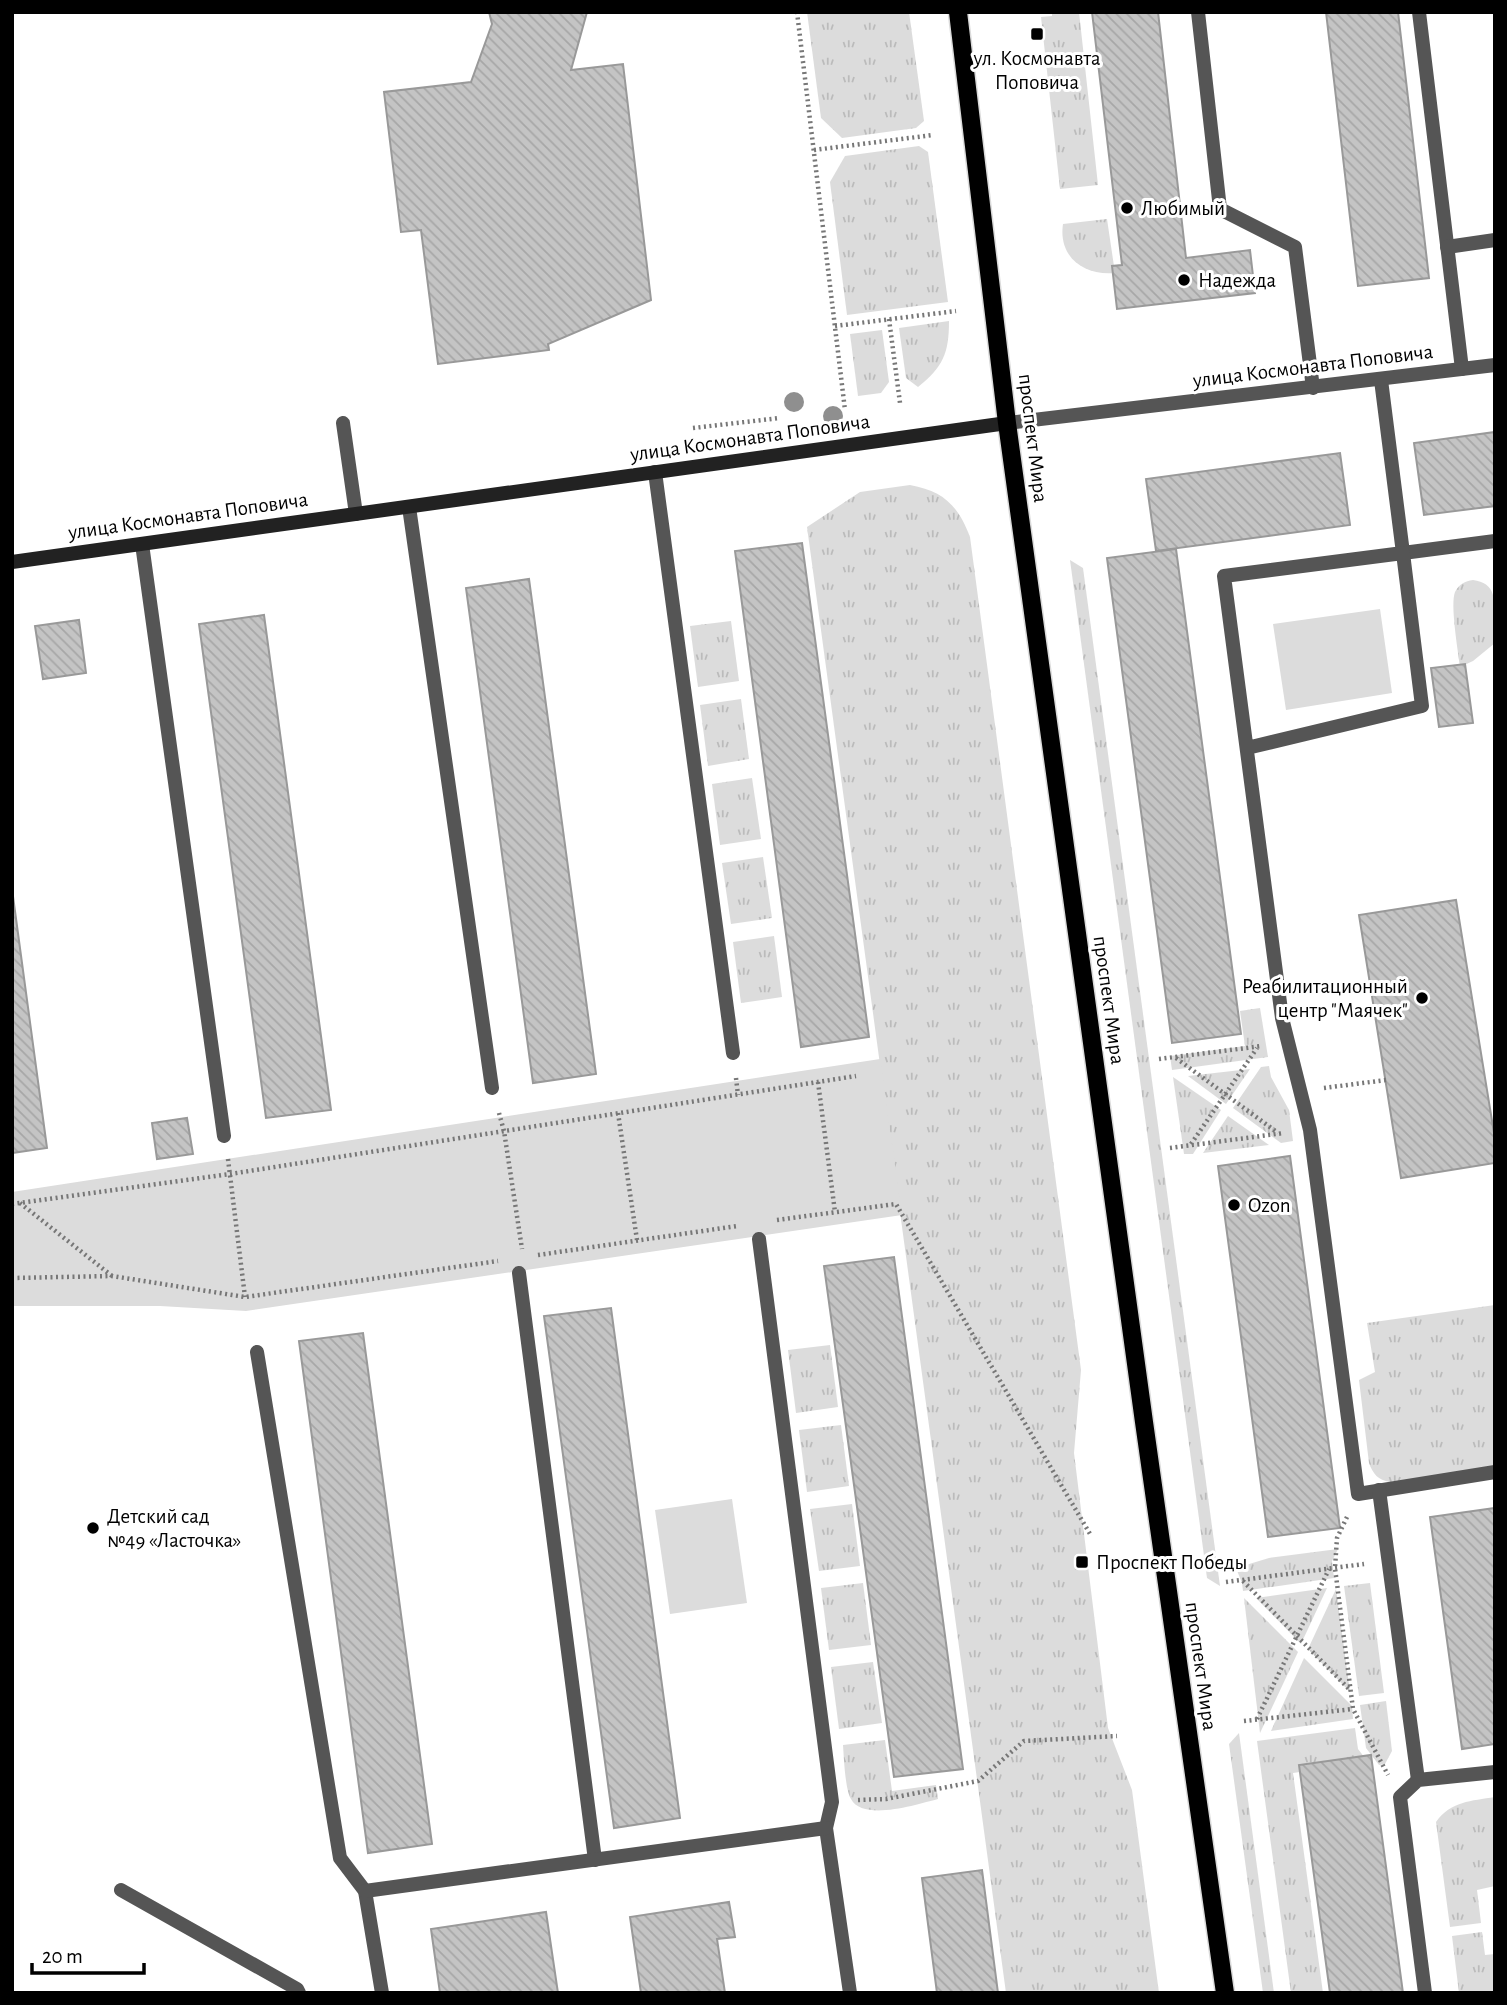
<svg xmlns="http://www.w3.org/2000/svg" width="1507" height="2005" font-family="'Alegreya Sans',sans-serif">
  <defs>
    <pattern id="grass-tufts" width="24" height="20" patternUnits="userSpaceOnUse" patternTransform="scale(1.75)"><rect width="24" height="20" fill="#dcdcdc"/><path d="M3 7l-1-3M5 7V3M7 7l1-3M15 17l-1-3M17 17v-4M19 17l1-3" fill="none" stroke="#bbb"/></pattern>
    <pattern id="building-back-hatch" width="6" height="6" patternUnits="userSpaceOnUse" patternTransform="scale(1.75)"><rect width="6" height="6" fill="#c4c4c4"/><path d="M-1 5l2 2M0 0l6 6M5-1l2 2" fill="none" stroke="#a7a7a7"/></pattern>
  </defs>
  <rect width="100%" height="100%" fill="#fff"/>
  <g fill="url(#grass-tufts)">
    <path d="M 807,12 L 909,12 L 924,121 L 916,128 L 842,138 L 821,118 Z"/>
    <path d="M 1052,12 L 1079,12 L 1098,185 L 1060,189 L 1041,17 L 1052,16 Z"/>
    <path d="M 919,146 L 928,152 L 948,302 L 847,315 L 830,182 L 845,156 Z"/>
    <path d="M 1107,219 L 1115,273 C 1084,276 1058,257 1063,224 Z"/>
    <path d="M 949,321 C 949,353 943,367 918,387 L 906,378 L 899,328 Z"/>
    <path d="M 882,330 L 889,382 L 881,393 L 858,396 L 850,334 Z"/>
    <path d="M 910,485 C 943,491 958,505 970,537 L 1081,1370 L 1074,1453 L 1108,1728 L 1132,1790 L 1159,1993 L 1006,1993 L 807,527 L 860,492 Z"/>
    <path d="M 1070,560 L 1083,568 L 1220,1586 L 1207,1578 Z"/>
    <path d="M 1473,580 C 1484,582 1490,585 1493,595 L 1495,643 L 1473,661 L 1460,667 C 1458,651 1450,604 1455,592 C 1459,584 1465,581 1473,580 Z"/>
    <path d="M 731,621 L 739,681 L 698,687 L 690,626 Z"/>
    <path d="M 741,699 L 749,759 L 708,766 L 700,705 Z"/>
    <path d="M 752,778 L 761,839 L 720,845 L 712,784 Z"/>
    <path d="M 763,857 L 772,918 L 731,924 L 722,863 Z"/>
    <path d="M 774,936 L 782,997 L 741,1003 L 733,942 Z"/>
    <path d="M 1260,1008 L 1268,1057 L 1172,1070 L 1170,1056 L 1245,1046 L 1240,1011 Z"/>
    <path d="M 1269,1066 L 1271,1077 L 1289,1110 L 1293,1141 L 1281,1143 L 1233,1108 L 1261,1067 Z"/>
    <path d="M 1250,1069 L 1226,1104 L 1188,1076 Z"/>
    <path d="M 1173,1077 L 1221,1110 L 1193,1154 L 1184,1154 Z"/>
    <path d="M 1228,1116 L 1269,1145 L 1203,1153 Z"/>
    <path d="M 1495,1305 L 1495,1470 L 1390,1482 C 1378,1480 1373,1474 1369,1463 L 1359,1380 L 1375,1372 L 1367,1323 Z"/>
    <path d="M 830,1345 L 838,1407 L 796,1413 L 788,1350 Z"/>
    <path d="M 841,1425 L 849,1486 L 807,1492 L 799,1430 Z"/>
    <path d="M 852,1504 L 860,1566 L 819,1571 L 810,1509 Z"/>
    <path d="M 1338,1549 L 1332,1561 L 1334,1578 L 1243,1591 L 1242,1583 L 1236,1568 L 1269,1558 Z"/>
    <path d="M 863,1583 L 871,1645 L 829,1650 L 821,1588 Z"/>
    <path d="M 1370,1583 L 1384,1693 L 1359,1696 L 1344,1586 Z"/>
    <path d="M 1327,1588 L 1301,1644 L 1256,1598 Z"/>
    <path d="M 1336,1589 L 1350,1692 L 1308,1649 Z"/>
    <path d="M 1244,1598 L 1298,1652 L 1260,1733 Z"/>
    <path d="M 1304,1658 L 1352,1706 L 1353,1719 L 1271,1731 Z"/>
    <path d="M 873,1662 L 882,1723 L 839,1729 L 831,1667 Z"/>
    <path d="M 1386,1701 L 1392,1751 L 1385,1764 L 1379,1765 L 1366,1748 L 1360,1705 Z"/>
    <path d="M 1355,1728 L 1358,1749 L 1368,1762 L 1293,1773 L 1323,1993 L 1291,1993 L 1257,1741 Z"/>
    <path d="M 1239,1733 L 1274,1993 L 1263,1993 L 1229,1744 Z"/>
    <path d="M 885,1740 L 892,1791 L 936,1785 L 938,1799 C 918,1804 863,1822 851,1799 C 845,1789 844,1758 843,1745 Z"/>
    <path d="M 1495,1797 L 1495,1886 L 1477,1890 L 1481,1923 L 1450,1927 L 1436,1822 C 1451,1801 1471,1801 1495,1797 Z"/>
    <path d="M 1482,1932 L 1485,1955 L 1495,1954 L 1495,1993 L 1459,1993 L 1452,1936 Z"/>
  </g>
  <g fill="#dcdcdc">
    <path d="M 1380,609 L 1392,693 L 1286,710 L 1273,624 Z"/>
    <path d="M 880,1059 L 902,1215 L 246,1311 L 160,1306 L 12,1306 L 12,1192 Z"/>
    <path d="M 732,1499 L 747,1603 L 670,1614 L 655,1510 Z"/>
  </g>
  <g fill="url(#building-back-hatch)" stroke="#999" stroke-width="2">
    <path d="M 489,12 L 587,12 L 571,70 L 623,64 L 651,300 L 548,344 L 549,350 L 438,364 L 421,230 L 401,232 L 384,92 L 471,82 L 492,24 Z"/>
    <path d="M 1092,12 L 1158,12 L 1186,258 L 1250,250 L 1255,293 L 1117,309 L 1112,266 L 1122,265 Z"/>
    <path d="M 1326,12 L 1398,12 L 1429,278 L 1358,286 Z"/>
    <path d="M 1495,432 L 1495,506 L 1424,515 L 1414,443 Z"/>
    <path d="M 1340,453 L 1350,525 L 1156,551 L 1146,479 Z"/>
    <path d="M 802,543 L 869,1037 L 801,1047 L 735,551 Z"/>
    <path d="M 1176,549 L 1241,1034 L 1172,1043 L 1107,558 Z"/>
    <path d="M 529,579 L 596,1074 L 533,1083 L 466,588 Z"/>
    <path d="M 264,615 L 331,1110 L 266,1118 L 199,624 Z"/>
    <path d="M 79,620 L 86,673 L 43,679 L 35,626 Z"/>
    <path d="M 1465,664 L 1473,723 L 1439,727 L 1431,668 Z"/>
    <path d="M 12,889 L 47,1148 L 12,1153 Z"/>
    <path d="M 1456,900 L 1495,1139 L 1495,1163 L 1401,1178 L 1359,915 Z"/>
    <path d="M 187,1118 L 193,1154 L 157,1159 L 152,1123 Z"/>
    <path d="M 1290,1156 L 1340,1528 L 1268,1537 L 1218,1166 Z"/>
    <path d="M 894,1257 L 963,1769 L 894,1777 L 824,1266 Z"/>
    <path d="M 611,1308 L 680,1818 L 614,1828 L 544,1316 Z"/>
    <path d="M 363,1333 L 432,1844 L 368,1853 L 299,1341 Z"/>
    <path d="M 1495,1508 L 1495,1744 L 1462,1749 L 1430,1517 Z"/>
    <path d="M 1371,1755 L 1403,1993 L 1330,1993 L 1299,1765 Z"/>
    <path d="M 982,1870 L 998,1993 L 937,1993 L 922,1878 Z"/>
    <path d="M 729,1902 L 735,1937 L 717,1939 L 725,1993 L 641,1993 L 630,1917 Z"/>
    <path d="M 546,1912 L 558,1993 L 440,1993 L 431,1929 Z"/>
  </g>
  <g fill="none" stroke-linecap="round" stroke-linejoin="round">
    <defs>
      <path id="primary" d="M 958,12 L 1007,423 L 1144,1422 L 1225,1993"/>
    </defs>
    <use href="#primary" stroke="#dbdbdb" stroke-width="21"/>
    <g stroke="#777" stroke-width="4.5" stroke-dasharray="2 3.5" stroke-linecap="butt">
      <path d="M 797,12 L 845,410"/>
      <path d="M 814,150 L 933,135"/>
      <path d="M 889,319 L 900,403"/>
      <path d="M 835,326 L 956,311"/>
      <path d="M 693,428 L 780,418"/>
      <path d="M 1176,1058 L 1278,1133"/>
      <path d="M 1159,1059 L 1262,1046"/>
      <path d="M 736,1078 L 738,1095"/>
      <path d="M 818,1082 L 835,1212"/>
      <path d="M 1324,1088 L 1386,1080"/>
      <path d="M 499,1113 L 504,1131 L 522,1249"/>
      <path d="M 618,1113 L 637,1240"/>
      <path d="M 1191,1144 L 1257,1048"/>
      <path d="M 1170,1148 L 1284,1133"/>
      <path d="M 228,1159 L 245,1297"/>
      <path d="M 20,1203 L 112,1276"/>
      <path d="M 12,1204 L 230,1174 L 856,1076"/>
      <path d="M 777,1220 L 896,1204 L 1090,1534"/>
      <path d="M 538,1255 L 737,1226"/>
      <path d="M 12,1278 L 112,1276 L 245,1297 L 498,1261"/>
      <path d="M 1347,1517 L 1337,1538 L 1335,1568 L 1353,1709 L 1388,1775"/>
      <path d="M 1243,1581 L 1349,1689"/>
      <path d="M 1226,1582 L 1364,1564"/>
      <path d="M 1257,1719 L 1329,1569"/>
      <path d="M 1244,1721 L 1353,1709"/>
      <path d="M 858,1800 L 886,1799 L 978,1781 L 1024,1741 L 1117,1736"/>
    </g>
    <g stroke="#555" stroke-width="14">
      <path d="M 1198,12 L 1220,209 L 1295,247 L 1313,388"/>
      <path d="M 1419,12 L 1462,369"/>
      <path d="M 1447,247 L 1495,240"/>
      <path d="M 1381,380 L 1403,553 L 1495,541"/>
      <path d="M 343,423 L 356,514"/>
      <path d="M 655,472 L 733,1053"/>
      <path d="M 409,507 L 492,1088"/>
      <path d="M 142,544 L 224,1136"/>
      <path d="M 1247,748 L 1422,706 L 1403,553 L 1224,576 L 1282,1018 L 1310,1130 L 1358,1494 L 1495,1472"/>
      <path d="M 759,1239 L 832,1802 L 826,1828 L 850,1993"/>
      <path d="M 519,1273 L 595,1860"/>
      <path d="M 257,1352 L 340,1858 L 365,1891 L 382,1993"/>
      <path d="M 1379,1490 L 1418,1780"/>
      <path d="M 121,1890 L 297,1989 L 299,1993"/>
      <path d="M 365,1891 L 826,1828"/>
      <path d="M 1425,1993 L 1400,1797 L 1418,1780 L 1495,1772"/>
    </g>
    <path stroke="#555" stroke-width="14" d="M 1007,423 L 1495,365"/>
    <path stroke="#222" stroke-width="14" d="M 12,562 L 1007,423"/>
    <use href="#primary" stroke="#000" stroke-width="18"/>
  </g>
  <g fill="#8f8f8f">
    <circle cx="794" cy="402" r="10"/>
    <circle cx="833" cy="416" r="10"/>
  </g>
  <g fill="#000" stroke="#fff" stroke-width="2.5">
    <rect x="1030" y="27" width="14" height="14" rx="3.5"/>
    <circle cx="1127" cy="208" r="7"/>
    <circle cx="1184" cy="280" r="7"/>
    <circle cx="1422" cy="998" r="7"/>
    <circle cx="1234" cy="1205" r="7"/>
    <circle cx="93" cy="1528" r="7"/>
    <rect x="1075" y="1555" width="14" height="14" rx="3.5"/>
  </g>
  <g text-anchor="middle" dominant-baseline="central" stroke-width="6" stroke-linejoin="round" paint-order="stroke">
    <g font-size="21" fill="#000" stroke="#fff" text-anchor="start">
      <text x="1037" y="58" text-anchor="middle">ул. Космонавта<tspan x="1037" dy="24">Поповича</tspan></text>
      <text x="1141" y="208">Любимый</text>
      <text x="1198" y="280">Надежда</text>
      <text x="1408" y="986" text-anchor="end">Реабилитационный<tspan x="1408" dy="24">центр "Маячек"</tspan></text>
      <text x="1248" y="1205">Ozon</text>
      <text x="107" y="1516">Детский сад<tspan x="107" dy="24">№49 «Ласточка»</tspan></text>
      <text x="1096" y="1562">Проспект Победы</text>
    </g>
    <g font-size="21" fill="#000" stroke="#fff">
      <text transform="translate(1313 366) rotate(-7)">улица Космонавта Поповича</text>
      <text transform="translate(750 438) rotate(-8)">улица Космонавта Поповича</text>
      <text transform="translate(1033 438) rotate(83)">проспект Мира</text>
      <text transform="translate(188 516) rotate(-8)">улица Космонавта Поповича</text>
      <text transform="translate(1109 1000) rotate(82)">проспект Мира</text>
      <text transform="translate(1201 1666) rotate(82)">проспект Мира</text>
    </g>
  </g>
  <rect width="1507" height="2005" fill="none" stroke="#000000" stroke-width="28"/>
  <path d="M32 1963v10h112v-10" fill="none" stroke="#000000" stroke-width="3.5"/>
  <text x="42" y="1963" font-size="21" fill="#000000" stroke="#ffffff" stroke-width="5" paint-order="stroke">20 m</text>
</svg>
